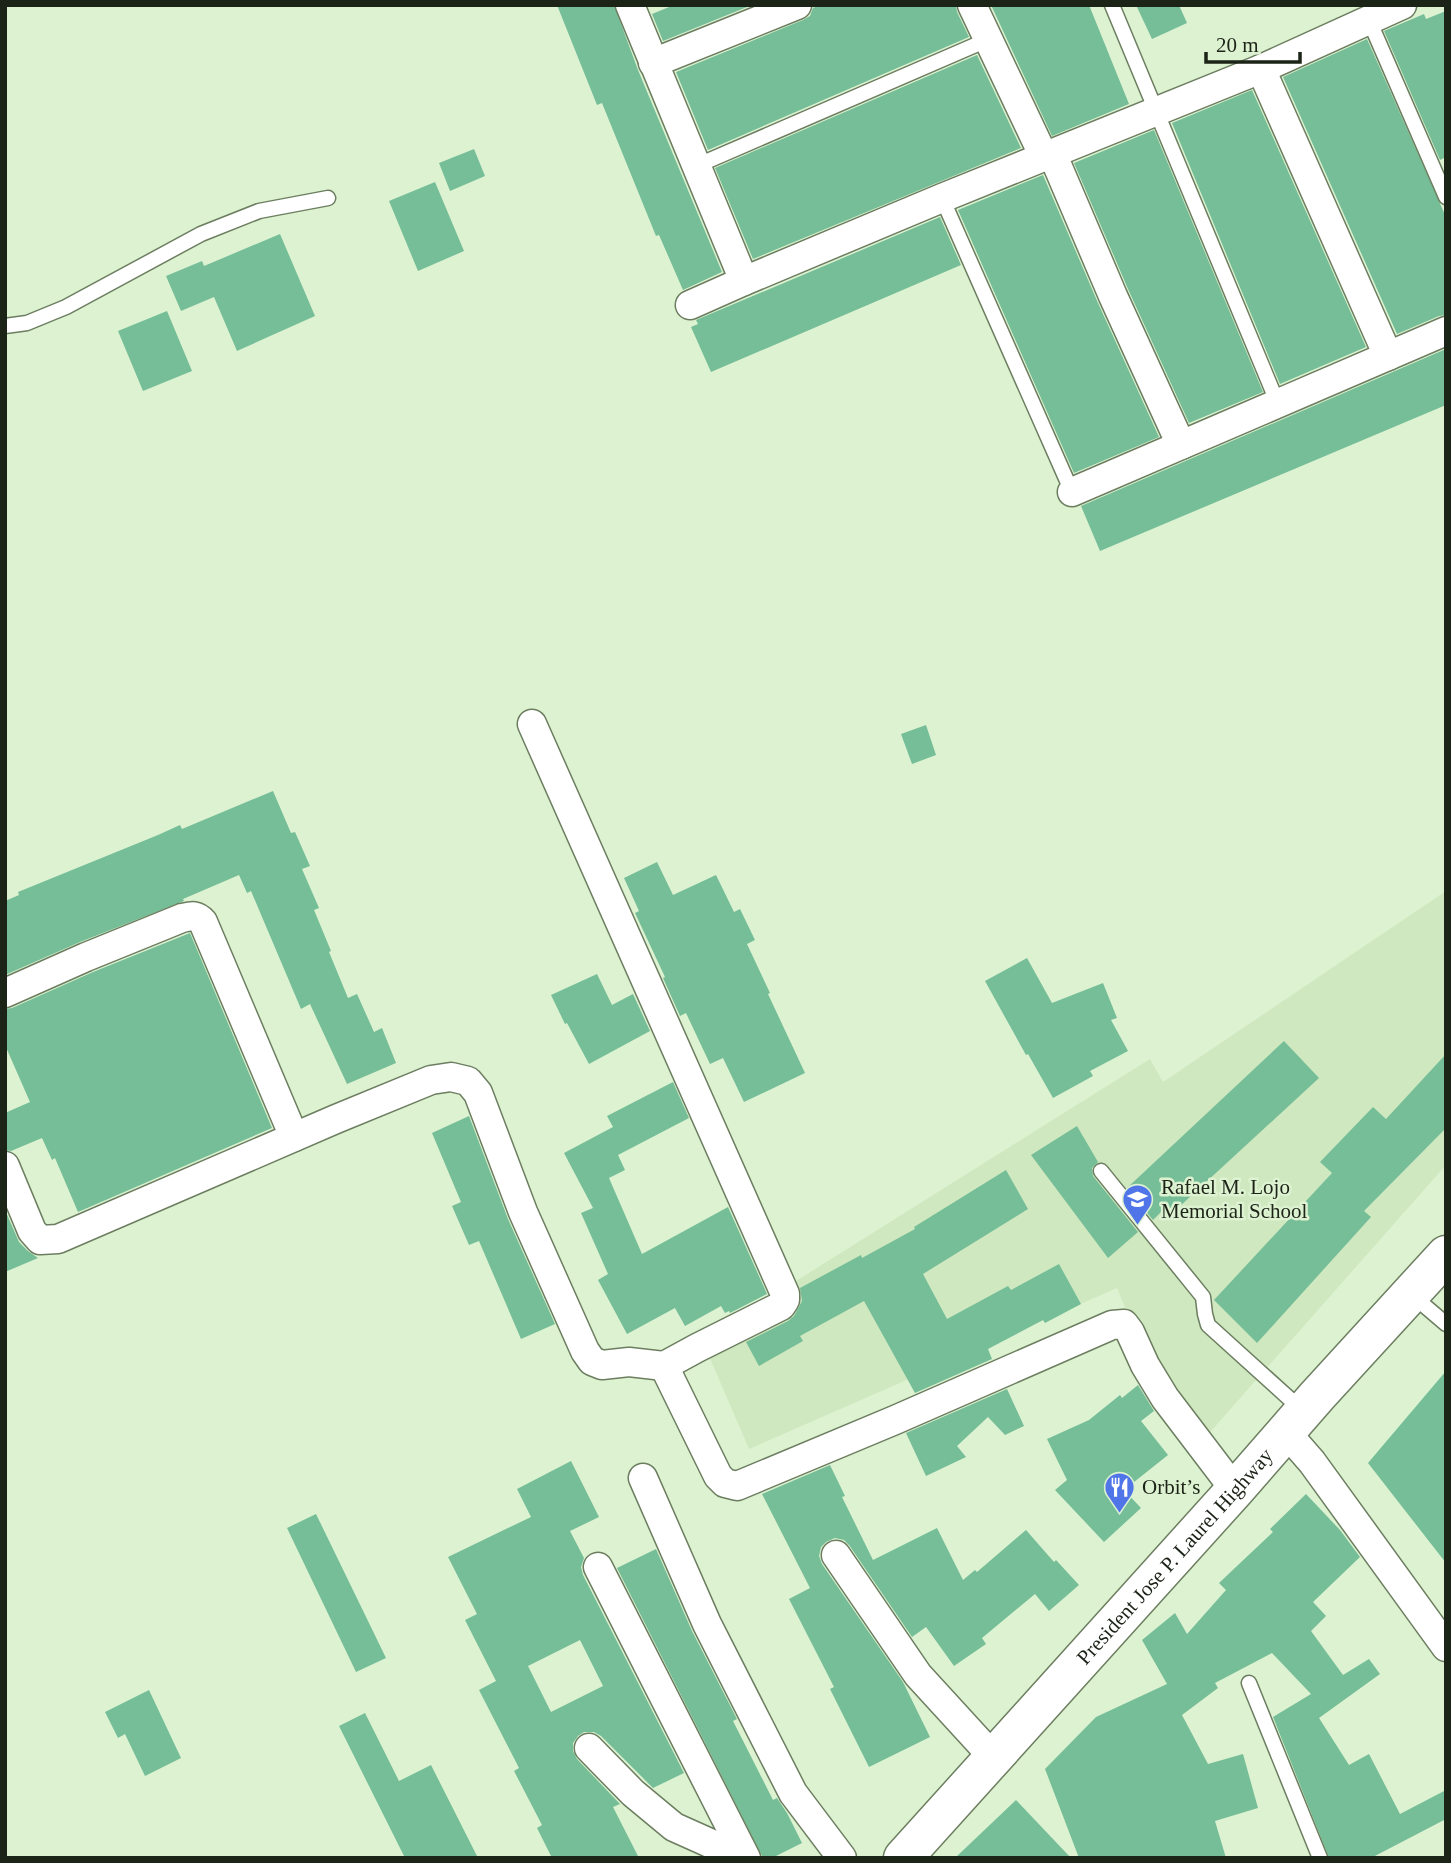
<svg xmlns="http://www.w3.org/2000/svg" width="1451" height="1863" font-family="'Times New Roman',serif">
  <rect width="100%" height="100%" fill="#ddf2d1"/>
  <path fill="#cfe8c0" d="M 1446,891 L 1446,1165 L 1204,1439 L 1149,1366 L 1117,1288 L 749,1449 L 702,1340 L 1150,1059 L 1163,1082 Z"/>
  <g fill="#75be98" fill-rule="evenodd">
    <path d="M 557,5 L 614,5 L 638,70 L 722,272 L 683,290 L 659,235 L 656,236 L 602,103 L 597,105 Z"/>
    <path d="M 674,5 L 752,5 L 663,41 L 652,14 Z"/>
    <path d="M 820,5 L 956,5 L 957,12 L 969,37 L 708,150 L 676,72 L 803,20 L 810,16 L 813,8 Z"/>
    <path d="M 991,5 L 1089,5 L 1129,104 L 1052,136 Z"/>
    <path d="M 1136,5 L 1179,5 L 1187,23 L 1152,39 Z"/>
    <path d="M 1446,11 L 1446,157 L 1440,160 L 1384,31 L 1424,14 L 1426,19 Z"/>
    <path d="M 1367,39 L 1446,217 L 1446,315 L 1439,316 L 1397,334 L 1283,77 Z"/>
    <path d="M 977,55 L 1021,148 L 753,259 L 715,168 Z"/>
    <path d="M 1252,90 L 1366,347 L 1280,384 L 1172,123 Z"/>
    <path d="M 1154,130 L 1263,392 L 1189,423 L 1128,289 L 1074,163 Z"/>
    <path d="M 474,149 L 485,176 L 450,191 L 439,163 Z"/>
    <path d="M 1043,175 L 1098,303 L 1159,437 L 1074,473 L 958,210 Z"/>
    <path d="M 435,182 L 464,251 L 418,271 L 389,201 Z"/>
    <path d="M 940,217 L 961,265 L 711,372 L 691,327 L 698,324 L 696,320 Z"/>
    <path d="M 280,234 L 315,316 L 237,351 L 214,297 L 181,311 L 166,276 L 202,261 L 204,266 Z"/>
    <path d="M 167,311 L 192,371 L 143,391 L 118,331 Z"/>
    <path d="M 1446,349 L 1446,405 L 1100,551 L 1081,506 Z"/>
    <path d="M 926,725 L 936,755 L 912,764 L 901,734 Z"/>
    <path d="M 273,791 L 291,833 L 295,832 L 310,866 L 302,869 L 319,908 L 314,910 L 331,951 L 329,952 L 348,998 L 357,994 L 374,1032 L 382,1028 L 396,1063 L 347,1084 L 310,1004 L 301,1009 L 251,891 L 247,893 L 239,875 L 183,899 L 184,901 L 80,942 L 5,975 L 5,901 L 19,895 L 18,892 L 158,835 L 180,825 L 182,829 Z"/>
    <path d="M 657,862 L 673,895 L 716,875 L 734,912 L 740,909 L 755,940 L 747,944 L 770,993 L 768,994 L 805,1073 L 744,1102 L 723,1058 L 710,1064 L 686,1013 L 680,1016 L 663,978 L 665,977 L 635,913 L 639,911 L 624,878 Z"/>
    <path d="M 190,933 L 272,1128 L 78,1212 L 55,1158 L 52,1160 L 42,1138 L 11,1151 L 5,1150 L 5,1113 L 30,1102 L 5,1045 L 5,1009 L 12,1008 L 93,972 Z"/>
    <path d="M 1027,958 L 1052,1003 L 1103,983 L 1117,1018 L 1111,1020 L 1128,1051 L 1090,1071 L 1093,1076 L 1053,1098 L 1028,1054 L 1026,1055 L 985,981 Z"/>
    <path d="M 597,974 L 612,1005 L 633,994 L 650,1031 L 589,1064 L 567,1023 L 565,1024 L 551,995 Z"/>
    <path d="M 1284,1041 L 1319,1078 L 1166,1219 L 1161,1212 L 1153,1220 L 1127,1188 Z"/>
    <path d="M 1446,1054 L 1446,1128 L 1364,1211 L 1371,1217 L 1257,1343 L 1214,1300 L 1332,1173 L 1320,1162 L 1373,1107 L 1386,1119 Z"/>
    <path d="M 673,1082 L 689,1118 L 618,1155 L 625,1170 L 609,1178 L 642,1254 L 728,1207 L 767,1294 L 730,1313 L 729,1311 L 725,1313 L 721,1306 L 685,1326 L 675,1308 L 627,1334 L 598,1280 L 608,1274 L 581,1213 L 593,1208 L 564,1153 L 613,1127 L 607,1116 Z"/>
    <path d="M 469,1116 L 508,1219 L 555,1324 L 521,1339 L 479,1241 L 469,1245 L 452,1206 L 461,1202 L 432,1133 Z"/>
    <path d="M 1077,1126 L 1098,1162 L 1092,1168 L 1093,1176 L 1138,1232 L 1108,1258 L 1031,1155 Z"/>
    <path d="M 1006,1170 L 1028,1209 L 923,1274 L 947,1319 L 1008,1286 L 1011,1290 L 1059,1264 L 1081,1304 L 1045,1323 L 1043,1320 L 988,1349 L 992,1359 L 915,1393 L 864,1301 L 800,1336 L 803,1341 L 759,1366 L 746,1342 L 788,1321 L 794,1316 L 802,1301 L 800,1288 L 861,1255 L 862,1258 L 915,1229 L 914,1227 Z"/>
    <path d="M 5,1210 L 19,1242 L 28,1251 L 38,1258 L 5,1272 Z"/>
    <path d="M 1446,1371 L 1446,1563 L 1368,1463 Z"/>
    <path d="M 1138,1385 L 1154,1411 L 1141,1421 L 1168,1455 L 1124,1490 L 1141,1508 L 1104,1542 L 1055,1490 L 1067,1480 L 1047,1439 L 1089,1420 L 1120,1395 L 1122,1398 Z"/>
    <path d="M 1007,1389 L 1024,1426 L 1005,1435 L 988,1417 L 957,1446 L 966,1457 L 926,1476 L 906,1433 Z"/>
    <path d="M 571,1461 L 599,1517 L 570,1531 L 584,1558 L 581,1567 L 583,1575 L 684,1773 L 653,1788 L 601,1736 L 594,1732 L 584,1732 L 578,1736 L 573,1743 L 573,1751 L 577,1759 L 620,1804 L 613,1807 L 639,1858 L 552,1858 L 537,1828 L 542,1825 L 514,1771 L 519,1768 L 479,1690 L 496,1681 L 465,1620 L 477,1614 L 448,1557 L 531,1517 L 517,1489 ZM 580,1640 L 603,1686 L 551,1712 L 528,1666 Z"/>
    <path d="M 830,1465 L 845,1496 L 842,1497 L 873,1560 L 937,1528 L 963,1580 L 975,1570 L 977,1572 L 1026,1530 L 1054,1562 L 1056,1560 L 1079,1585 L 1049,1611 L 1035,1594 L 982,1638 L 986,1644 L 954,1666 L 926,1627 L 912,1637 L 849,1545 L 844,1540 L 835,1538 L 826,1542 L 821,1547 L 819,1556 L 822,1564 L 903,1682 L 930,1737 L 869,1767 L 830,1689 L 834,1687 L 789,1599 L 810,1588 L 762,1494 Z"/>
    <path d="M 1306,1494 L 1340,1530 L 1360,1557 L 1313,1602 L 1326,1616 L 1311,1631 L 1343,1675 L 1369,1659 L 1380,1674 L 1319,1718 L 1349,1765 L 1369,1754 L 1400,1814 L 1446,1790 L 1446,1819 L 1371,1858 L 1329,1858 L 1273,1717 L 1311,1694 L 1272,1653 L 1215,1683 L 1218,1688 L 1182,1715 L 1208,1764 L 1243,1754 L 1258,1808 L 1215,1821 L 1226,1858 L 1079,1858 L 1045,1769 L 1096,1717 L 1167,1684 L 1142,1640 L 1175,1613 L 1187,1634 L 1226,1590 L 1219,1583 L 1273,1532 L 1270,1529 Z"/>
    <path d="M 316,1514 L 386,1658 L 356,1672 L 287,1528 Z"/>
    <path d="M 656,1549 L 692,1631 L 737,1719 L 733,1721 L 773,1800 L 777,1798 L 787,1813 L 802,1843 L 772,1858 L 763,1858 L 617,1568 Z"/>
    <path d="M 149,1690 L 181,1758 L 145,1776 L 125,1734 L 118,1738 L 105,1712 Z"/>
    <path d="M 365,1713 L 399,1781 L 431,1765 L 478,1858 L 405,1858 L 339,1726 Z"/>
    <path d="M 1016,1800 L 1071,1858 L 955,1858 Z"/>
  </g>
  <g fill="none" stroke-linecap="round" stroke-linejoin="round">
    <defs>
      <g id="service">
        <path d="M 1112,5 L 1278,404"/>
        <path d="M 1369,20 L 1446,197"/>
        <path d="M 696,166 L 987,40"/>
        <path d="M 942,198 L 1072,492"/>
        <path d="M 5,326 L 27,323 L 66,307 L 201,234 L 259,211 L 328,198"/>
        <path d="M 1101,1171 L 1203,1297 L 1205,1314 L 1208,1325 L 1302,1410"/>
        <path d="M 1412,1295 L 1446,1324"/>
        <path d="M 1249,1683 L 1320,1858"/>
      </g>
      <g id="minor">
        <path d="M 630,5 L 744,281"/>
        <path d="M 972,5 L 1044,157"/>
        <path d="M 653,63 L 797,5"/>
        <path d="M 1261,69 L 1388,356"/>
        <path d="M 1052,153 L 1113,296 L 1181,445"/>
        <path d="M 690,305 L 744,281 L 942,198 L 1261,69 L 1402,5"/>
        <path d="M 1072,492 L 1446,331"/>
        <path d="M 532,724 L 785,1294 L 785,1300 L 781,1306 L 697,1348 L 664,1366 L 718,1476 L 725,1483 L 737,1486 L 895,1420 L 1112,1325 L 1124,1324 L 1130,1332 L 1145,1365 L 1165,1398 L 1235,1490"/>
        <path d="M 5,993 L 86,957 L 182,918 C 191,916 196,914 203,922 L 294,1137"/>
        <path d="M 5,1166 L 32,1231 L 40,1240 L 58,1239 L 336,1119 L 431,1080 L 451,1077 L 468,1081 L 478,1093 L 523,1212 L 585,1351 L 592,1361 L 602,1365 L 629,1362 L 664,1366"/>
        <path d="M 1285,1431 L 1312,1462 L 1446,1647"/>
        <path d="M 643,1478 L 707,1624 L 793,1793 L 842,1858"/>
        <path d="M 836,1555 L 918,1675 L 994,1758"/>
        <path d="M 598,1567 L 746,1858"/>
        <path d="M 589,1748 L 633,1793 L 674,1827 L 712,1844 L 724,1858"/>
      </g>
      <g id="trunk">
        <path id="s1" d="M 903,1858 L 1235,1490 L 1317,1396 L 1446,1255"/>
      </g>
    </defs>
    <use href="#service" stroke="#6c7e60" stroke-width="17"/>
    <use href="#minor" stroke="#6c7e60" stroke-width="31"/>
    <use href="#trunk" stroke="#6c7e60" stroke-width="41"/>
    <use href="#service" stroke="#fff" stroke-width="14"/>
    <use href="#minor" stroke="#fff" stroke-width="28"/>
    <use href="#trunk" stroke="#fff" stroke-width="38"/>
  </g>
  <defs>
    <symbol id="school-pin" viewBox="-11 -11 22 30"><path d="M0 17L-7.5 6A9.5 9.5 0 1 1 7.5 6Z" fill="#5075e9" stroke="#ddf2d1"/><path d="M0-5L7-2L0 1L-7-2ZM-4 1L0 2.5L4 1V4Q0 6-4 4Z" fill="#fff"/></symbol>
    <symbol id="restaurant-pin" viewBox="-11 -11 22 30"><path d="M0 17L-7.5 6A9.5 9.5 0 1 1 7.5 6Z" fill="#5075e9" stroke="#ddf2d1"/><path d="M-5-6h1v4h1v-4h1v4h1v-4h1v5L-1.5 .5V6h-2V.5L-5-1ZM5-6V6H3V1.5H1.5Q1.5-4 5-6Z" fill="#fff"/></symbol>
  </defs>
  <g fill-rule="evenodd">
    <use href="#school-pin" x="1120" y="1182" width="35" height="47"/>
    <use href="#restaurant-pin" x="1102" y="1470" width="35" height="47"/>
  </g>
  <g text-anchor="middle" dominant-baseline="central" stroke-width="5" stroke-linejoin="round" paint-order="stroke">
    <g font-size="21" fill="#1c2317" stroke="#ddf2d1" text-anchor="start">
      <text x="1161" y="1187">Rafael M. Lojo<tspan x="1161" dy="24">Memorial School</tspan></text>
      <text x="1142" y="1487">Orbit’s</text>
    </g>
    <g font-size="21" fill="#1c2317" stroke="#ddf2d1">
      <text stroke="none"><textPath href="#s1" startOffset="406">President Jose P. Laurel Highway</textPath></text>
    </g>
  </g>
  <rect width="1451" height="1863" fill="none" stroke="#1c2317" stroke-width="14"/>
  <path d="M1206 52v10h94v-10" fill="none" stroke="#1c2317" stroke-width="3.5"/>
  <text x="1216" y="52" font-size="21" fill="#1c2317" stroke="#ddf2d1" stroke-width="5" paint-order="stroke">20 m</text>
</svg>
